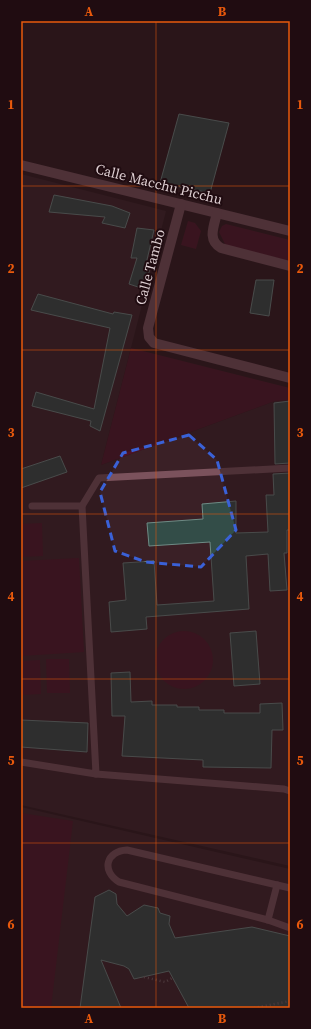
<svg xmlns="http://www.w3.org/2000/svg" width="311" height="1029" font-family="'Source Serif 4',serif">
  <rect width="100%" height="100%" fill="#2a161a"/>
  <g fill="#3a2026">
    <path d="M 21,174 L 166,211 L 101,465 L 275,401 L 290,400 L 290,866 L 21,805 Z"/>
    <path d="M 21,807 L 290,869 L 290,1008 L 21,1008 Z"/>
  </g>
  <g fill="#4d1326">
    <path d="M 188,221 L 195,223 L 201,231 L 196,249 L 181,245 Z"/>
    <path d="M 226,224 L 290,240 L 290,261 L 230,246 L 225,244 L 219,232 L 222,226 Z"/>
    <path d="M 131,348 L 290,388 L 290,400 L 275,401 L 101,465 Z"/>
    <path d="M 42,523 L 43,556 L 21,557 L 21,524 Z"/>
    <path d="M 79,558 L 84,652 L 21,656 L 21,561 Z"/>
    <circle cx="184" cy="660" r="29"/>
    <path d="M 46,659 L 69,659 L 70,693 L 47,693 Z"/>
    <path d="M 40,660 L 41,694 L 21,695 L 21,661 Z"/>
    <path d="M 21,813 L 73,821 L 51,1008 L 21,1008 Z"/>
  </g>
  <g fill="#334d48" stroke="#6e8b85">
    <path d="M 179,114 L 229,123 L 210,193 L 160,183 Z"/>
    <path d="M 54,195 L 112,206 L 130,213 L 125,228 L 102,223 L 105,217 L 49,212 Z"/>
    <path d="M 137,228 L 154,230 L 146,264 L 151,265 L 144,289 L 129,284 L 137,258 L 131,258 Z"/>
    <path d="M 256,280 L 274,280 L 269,316 L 250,313 Z"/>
    <path d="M 38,294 L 113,314 L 114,312 L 132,315 L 100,431 L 90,426 L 91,421 L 32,406 L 36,392 L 94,409 L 110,328 L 31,310 Z"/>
    <path d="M 290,401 L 290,463 L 275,464 L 274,403 Z"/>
    <path d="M 60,456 L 67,472 L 21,488 L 21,469 Z"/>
    <path d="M 290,473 L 290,530 L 287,530 L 287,553 L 284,553 L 287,590 L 270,591 L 268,554 L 246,556 L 249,609 L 146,617 L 147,629 L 111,632 L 109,602 L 126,600 L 123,563 L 154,561 L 157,605 L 214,601 L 210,542 L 149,546 L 147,523 L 203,519 L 202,504 L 236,501 L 236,533 L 268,532 L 266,495 L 274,495 L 273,474 Z"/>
    <path d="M 256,631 L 260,684 L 234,686 L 230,633 Z"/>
    <path d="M 130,672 L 131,702 L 152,701 L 152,705 L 177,705 L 177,707 L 199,707 L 199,710 L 224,710 L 224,713 L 260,713 L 260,704 L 282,703 L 283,730 L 272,730 L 271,768 L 203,767 L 203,760 L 122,756 L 125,716 L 112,716 L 111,673 Z"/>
    <path d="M 21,720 L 88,723 L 87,752 L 21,747 Z"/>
    <path d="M 109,890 L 116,894 L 117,904 L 127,916 L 144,905 L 158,908 L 160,913 L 170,916 L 169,924 L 175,938 L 252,927 L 290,936 L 290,1008 L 189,1008 L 169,971 L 134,979 L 129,969 L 124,966 L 101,960 L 121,1008 L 80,1008 L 95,897 Z"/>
  </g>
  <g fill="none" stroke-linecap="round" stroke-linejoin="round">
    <g stroke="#776568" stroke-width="2.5" stroke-dasharray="1 3" stroke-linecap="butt">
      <path d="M 144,977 L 165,982 L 172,978"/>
      <path d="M 254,1008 L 290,1001"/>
    </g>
    <g stroke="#7b525c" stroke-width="7">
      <path d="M 82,506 L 99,478 L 290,468"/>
      <path d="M 21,762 L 96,774 L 82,506 L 32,506"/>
      <path d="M 96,774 L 284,789 L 290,791"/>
      <path d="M 290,888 L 127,850 C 106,851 101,871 119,882 L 268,920 L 290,928"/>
      <path d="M 268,920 L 277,885"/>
    </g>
    <g stroke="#7b525c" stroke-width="10">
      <path d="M 21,165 L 290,231"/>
      <path d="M 181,204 L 148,328 L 149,337 L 154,343 L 290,378"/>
      <path d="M 217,213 C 214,226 207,240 221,248 L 290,266"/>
    </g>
  </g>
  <path d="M0 0H311V1029H0ZM 189,435 L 217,460 L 236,530 L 201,567 L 146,562 L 115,551 L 100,492 L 123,453 Z" fill="#2a161a" fill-opacity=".55" fill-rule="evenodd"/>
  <path fill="none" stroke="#3a61d7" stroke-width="3" stroke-dasharray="8 5" stroke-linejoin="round" d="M 189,435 L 217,460 L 236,530 L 201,567 L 146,562 L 115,551 L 100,492 L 123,453 Z"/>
  <path fill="none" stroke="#e8590c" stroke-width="1" stroke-opacity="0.55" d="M 156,21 L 156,1008M 21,186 L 290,186M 21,350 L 290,350M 21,514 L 290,514M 21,679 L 290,679M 21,843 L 290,843"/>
  <g text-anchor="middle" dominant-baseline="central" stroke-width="4" stroke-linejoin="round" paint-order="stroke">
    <g font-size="14" fill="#decfd2" stroke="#200c11">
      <text transform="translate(159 184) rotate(14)">Calle Macchu Picchu</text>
      <text transform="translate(150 267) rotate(-75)">Calle Tambo</text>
    </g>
  </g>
  <rect width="311" height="1029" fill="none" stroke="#200c11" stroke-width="44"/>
  <rect x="22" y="22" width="267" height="985" fill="none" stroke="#e8590c" stroke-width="1.5"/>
  <g font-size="13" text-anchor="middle" font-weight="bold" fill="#e8590c">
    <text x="89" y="16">A</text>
    <text x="222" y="16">B</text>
    <text x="11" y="109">1</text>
    <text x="300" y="109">1</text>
    <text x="11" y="273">2</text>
    <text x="300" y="273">2</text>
    <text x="11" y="437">3</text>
    <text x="300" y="437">3</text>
    <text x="11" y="601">4</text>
    <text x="300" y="601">4</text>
    <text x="11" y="765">5</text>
    <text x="300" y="765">5</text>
    <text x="11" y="929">6</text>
    <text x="300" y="929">6</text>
    <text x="89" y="1023">A</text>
    <text x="222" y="1023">B</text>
  </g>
</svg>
